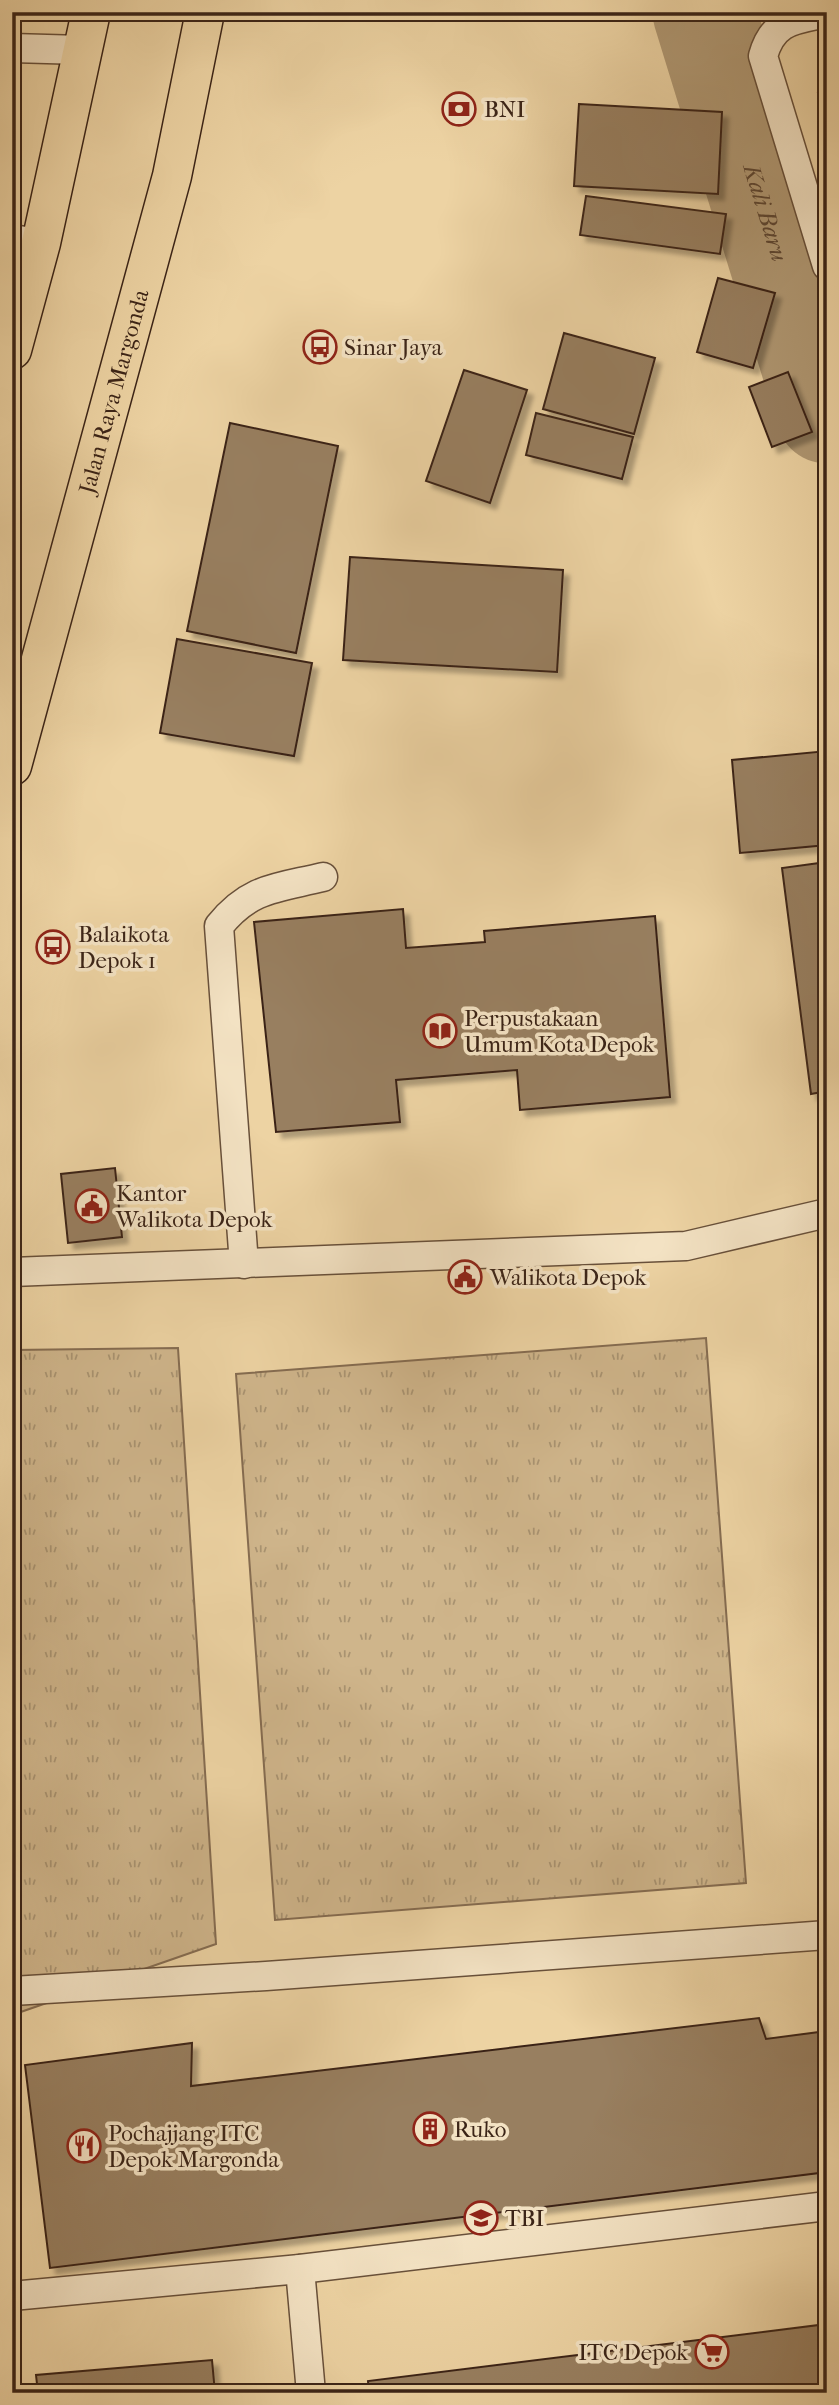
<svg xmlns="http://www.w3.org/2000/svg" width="839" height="2405" font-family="'IM FELL French Canon',serif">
  <defs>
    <pattern id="grass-tufts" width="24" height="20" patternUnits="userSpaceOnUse" patternTransform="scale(1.75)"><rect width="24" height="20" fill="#cfb58b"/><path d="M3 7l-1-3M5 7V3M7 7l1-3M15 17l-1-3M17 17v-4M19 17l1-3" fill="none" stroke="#a99371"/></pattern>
    <filter id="shadow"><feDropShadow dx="6" dy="6" stdDeviation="2" flood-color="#0004"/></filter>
  </defs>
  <rect width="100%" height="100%" fill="#edd3a3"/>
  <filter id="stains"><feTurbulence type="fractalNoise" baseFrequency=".00286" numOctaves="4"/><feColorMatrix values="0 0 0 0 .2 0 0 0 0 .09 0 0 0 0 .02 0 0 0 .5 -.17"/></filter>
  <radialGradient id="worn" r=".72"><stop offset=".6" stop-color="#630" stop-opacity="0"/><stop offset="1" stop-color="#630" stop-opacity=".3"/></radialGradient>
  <g fill="url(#grass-tufts)" stroke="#856c51" stroke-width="2">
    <path d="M 706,1338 L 746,1883 L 275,1920 L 236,1374 Z"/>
    <path d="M 178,1348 L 216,1944 L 12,2015 L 12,1350 Z"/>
  </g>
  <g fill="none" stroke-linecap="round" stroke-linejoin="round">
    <path stroke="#b09873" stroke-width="103" id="s1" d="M 704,12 L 827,412"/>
  </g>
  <g fill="#987f60" stroke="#3b2417" stroke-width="2" filter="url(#shadow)">
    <path d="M 827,91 L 827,140 L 818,93 Z"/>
    <path d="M 579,104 L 722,112 L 718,194 L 574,186 Z"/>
    <path d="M 586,196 L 726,214 L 720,254 L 580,235 Z"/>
    <path d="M 718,278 L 775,293 L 753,368 L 697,352 Z"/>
    <path d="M 564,333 L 655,358 L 634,434 L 543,409 Z"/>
    <path d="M 464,370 L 527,390 L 490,503 L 426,481 Z"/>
    <path d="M 788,372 L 812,432 L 772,447 L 749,387 Z"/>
    <path d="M 536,413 L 633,437 L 622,479 L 526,455 Z"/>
    <path d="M 230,423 L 338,446 L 296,653 L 187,631 Z"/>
    <path d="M 350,557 L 563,570 L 557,672 L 343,660 Z"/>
    <path d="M 177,639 L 312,663 L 294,756 L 160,733 Z"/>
    <path d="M 827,751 L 827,845 L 740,853 L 732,760 Z"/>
    <path d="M 827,862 L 827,1091 L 811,1094 L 782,868 Z"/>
    <path d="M 403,909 L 406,948 L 485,942 L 484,931 L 655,916 L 670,1097 L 520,1110 L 517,1070 L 396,1080 L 400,1122 L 276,1132 L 254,922 Z"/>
    <path d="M 115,1168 L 122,1237 L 68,1243 L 61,1174 Z"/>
    <path d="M 759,2018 L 766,2039 L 827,2031 L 827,2172 L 50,2268 L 25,2065 L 192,2043 L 191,2086 Z"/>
    <path d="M 827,2324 L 827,2393 L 369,2393 L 368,2381 Z"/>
    <path d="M 212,2360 L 215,2393 L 38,2393 L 36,2375 Z"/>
  </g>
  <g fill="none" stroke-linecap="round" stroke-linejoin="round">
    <defs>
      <g id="service">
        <path d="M 827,13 C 794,20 773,20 763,56 L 827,266"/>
        <path d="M 12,48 L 82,50"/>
        <path d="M 12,239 L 41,243"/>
        <path d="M 244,1264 L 219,926 C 250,887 278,888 323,877"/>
        <path d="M 12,1272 L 686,1246 L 827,1213"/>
        <path d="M 12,1991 L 266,1976 L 827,1935"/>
        <path d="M 300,2269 L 311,2393"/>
        <path d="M 12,2296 L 300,2269 L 827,2206"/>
      </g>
      <g id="primary">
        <path d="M 12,350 L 41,243 L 91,12"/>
        <path id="s2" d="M 12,766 L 172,176 L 205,12"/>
      </g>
    </defs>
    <use href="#service" stroke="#68503a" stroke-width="31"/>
    <use href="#primary" stroke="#3b2417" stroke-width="41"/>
    <use href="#service" stroke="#f3e2c3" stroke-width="28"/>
    <use href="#primary" stroke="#edd3a3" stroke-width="38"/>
  </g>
  <defs>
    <symbol id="bank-ring" viewBox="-11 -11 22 22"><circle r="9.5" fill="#f3e2c3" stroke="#8f2418" stroke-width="1.5"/><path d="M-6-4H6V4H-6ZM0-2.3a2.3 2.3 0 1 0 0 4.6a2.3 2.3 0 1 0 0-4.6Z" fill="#8f2418"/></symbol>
    <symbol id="bus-ring" viewBox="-11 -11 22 22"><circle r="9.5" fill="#f3e2c3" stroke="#8f2418" stroke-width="1.5"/><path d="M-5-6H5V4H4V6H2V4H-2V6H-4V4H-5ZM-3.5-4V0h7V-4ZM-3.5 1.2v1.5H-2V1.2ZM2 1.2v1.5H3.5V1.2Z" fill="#8f2418"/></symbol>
    <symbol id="library-ring" viewBox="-11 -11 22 22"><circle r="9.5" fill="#f3e2c3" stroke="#8f2418" stroke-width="1.5"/><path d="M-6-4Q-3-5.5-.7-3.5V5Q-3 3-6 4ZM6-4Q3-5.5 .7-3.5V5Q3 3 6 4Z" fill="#8f2418"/></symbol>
    <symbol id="civic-ring" viewBox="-11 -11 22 22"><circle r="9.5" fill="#f3e2c3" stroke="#8f2418" stroke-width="1.5"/><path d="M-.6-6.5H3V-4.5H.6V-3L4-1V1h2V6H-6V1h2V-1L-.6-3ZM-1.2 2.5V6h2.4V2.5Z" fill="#8f2418"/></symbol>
    <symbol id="building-ring" viewBox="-11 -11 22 22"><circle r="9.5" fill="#f3e2c3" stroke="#8f2418" stroke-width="1.5"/><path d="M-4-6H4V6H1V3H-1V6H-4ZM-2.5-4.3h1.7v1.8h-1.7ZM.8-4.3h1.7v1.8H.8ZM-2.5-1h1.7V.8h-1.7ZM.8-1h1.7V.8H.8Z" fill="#8f2418"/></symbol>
    <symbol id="restaurant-ring" viewBox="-11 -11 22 22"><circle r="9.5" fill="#f3e2c3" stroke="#8f2418" stroke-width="1.5"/><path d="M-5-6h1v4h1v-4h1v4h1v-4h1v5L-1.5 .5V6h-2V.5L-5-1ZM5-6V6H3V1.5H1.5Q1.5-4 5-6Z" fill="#8f2418"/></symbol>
    <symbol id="school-ring" viewBox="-11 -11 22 22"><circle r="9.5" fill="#f3e2c3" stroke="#8f2418" stroke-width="1.5"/><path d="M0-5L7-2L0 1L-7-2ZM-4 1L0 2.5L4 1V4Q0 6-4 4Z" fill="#8f2418"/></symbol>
    <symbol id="supermarket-ring" viewBox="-11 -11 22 22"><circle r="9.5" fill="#f3e2c3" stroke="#8f2418" stroke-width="1.5"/><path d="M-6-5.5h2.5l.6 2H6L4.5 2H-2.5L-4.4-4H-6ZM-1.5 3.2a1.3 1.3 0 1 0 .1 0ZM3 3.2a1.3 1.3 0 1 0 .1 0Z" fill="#8f2418"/></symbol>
  </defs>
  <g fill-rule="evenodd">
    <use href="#bank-ring" x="440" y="90" width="38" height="38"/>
    <use href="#bus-ring" x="301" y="328" width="38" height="38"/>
    <use href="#bus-ring" x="34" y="928" width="38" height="38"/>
    <use href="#library-ring" x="421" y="1012" width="38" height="38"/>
    <use href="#civic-ring" x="73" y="1187" width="38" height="38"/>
    <use href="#civic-ring" x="446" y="1258" width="38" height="38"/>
    <use href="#building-ring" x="411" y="2110" width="38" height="38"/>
    <use href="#restaurant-ring" x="65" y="2127" width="38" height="38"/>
    <use href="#school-ring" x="462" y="2199" width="38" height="38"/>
    <use href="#supermarket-ring" x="693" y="2333" width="38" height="38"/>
  </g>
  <g text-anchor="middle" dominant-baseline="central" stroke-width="7" stroke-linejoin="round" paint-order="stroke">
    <g font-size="23" fill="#3b2417" stroke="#f3e2c3" text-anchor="start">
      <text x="484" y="109">BNI</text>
      <text x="344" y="347">Sinar Jaya</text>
      <text x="78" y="934">Balaikota<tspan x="78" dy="26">Depok 1</tspan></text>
      <text x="464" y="1018">Perpustakaan<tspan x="464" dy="26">Umum Kota Depok</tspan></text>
      <text x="116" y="1193">Kantor<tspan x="116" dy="26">Walikota Depok</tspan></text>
      <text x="490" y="1277">Walikota Depok</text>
      <text x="454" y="2129">Ruko</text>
      <text x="108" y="2133">Pochajjang ITC<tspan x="108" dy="26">Depok Margonda</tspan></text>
      <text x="505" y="2218">TBI</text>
      <text x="688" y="2352" text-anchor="end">ITC Depok</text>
    </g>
    <g font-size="23" fill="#3b2417" stroke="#f3e2c3">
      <text stroke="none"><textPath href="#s2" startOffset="388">Jalan Raya Margonda</textPath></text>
    </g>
    <g font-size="24" font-style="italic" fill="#5e4733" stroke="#f3e2c3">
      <text stroke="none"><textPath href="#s1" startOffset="210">Kali Baru</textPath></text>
    </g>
  </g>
  <rect width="839" height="2405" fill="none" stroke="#edd3a3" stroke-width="42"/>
  <rect x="14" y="14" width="811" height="2377" fill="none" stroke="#3b2417" stroke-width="3.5"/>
  <rect x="21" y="21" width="797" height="2363" fill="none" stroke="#3b2417" stroke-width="2"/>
  <rect width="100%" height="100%" filter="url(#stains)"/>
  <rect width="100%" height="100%" fill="url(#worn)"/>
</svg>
